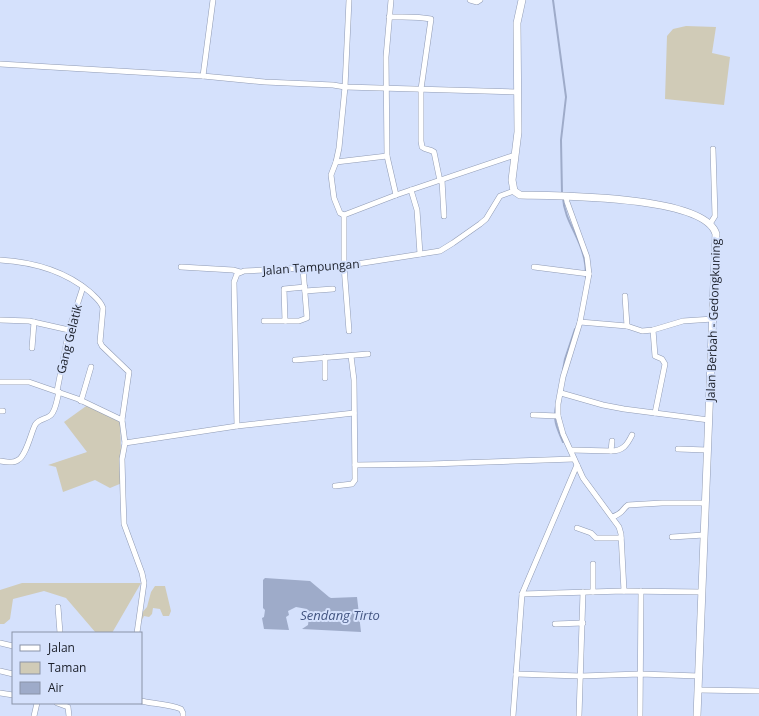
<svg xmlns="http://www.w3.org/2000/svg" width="759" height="716" font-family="'Open Sans',sans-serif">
  <rect width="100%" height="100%" fill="#d5e1fc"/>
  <g fill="#d0cbb7">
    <path d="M 686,26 L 716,27 L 712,53 L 730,57 L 724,105 L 665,99 L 667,36 L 673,29 Z"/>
    <path d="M 89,404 L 120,419 L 122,483 L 110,488 L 95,480 L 63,492 L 56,467 L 48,465 L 87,452 L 64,422 Z"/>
    <path d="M 22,583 L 141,583 L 112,633 L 96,633 L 66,598 L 44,591 L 13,599 L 10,619 L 4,624 L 0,624 L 0,590 Z"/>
    <path d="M 155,586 L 165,586 L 171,611 L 169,616 L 163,616 L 160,609 L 153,608 L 152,614 L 149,617 L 144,616 L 140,624 L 140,615 L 147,607 L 151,592 Z"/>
  </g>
  <path fill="#9eabc9" d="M 265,578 L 310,581 L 329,597 L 331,598 L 357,597 L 361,632 L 302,629 L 308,625 L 309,617 L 307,609 L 296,607 L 288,611 L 289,615 L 286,617 L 289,630 L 264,629 L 262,618 L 264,617 L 265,610 L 263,608 L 263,580 Z"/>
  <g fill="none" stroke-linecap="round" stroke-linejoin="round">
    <g stroke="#9eabc9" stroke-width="2">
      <path d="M 553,0 L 566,97 L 561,140 L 562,194"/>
      <path d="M 563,198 C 564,218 578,235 583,254 C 586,263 586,271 586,279"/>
      <path d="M 563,370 L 565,359 L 575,329"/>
      <path d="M 556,406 C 553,421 557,428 563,442"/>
    </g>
    <defs>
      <g id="minor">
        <path d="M 391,0 L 386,57 L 387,156 L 396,195"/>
        <path d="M 470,0 L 477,2 L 480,0"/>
        <path d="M 389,17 C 403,17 417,16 431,19 L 421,89 L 421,141 L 422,147 C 425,150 430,149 434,152 L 440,181"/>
        <path d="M 0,64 L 203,76 L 265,82 L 333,85 L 345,87 L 517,92"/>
        <path d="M 203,76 L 213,0"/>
        <path d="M 336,162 L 387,156"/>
        <path d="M 442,180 L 444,216"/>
        <path d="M 411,190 L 417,210 L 420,254"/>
        <path d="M 566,196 L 567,202 L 587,257 L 589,274 L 580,322 L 563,377 L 558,404 L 558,416 L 563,434 L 583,478 L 619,527 L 621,534 L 624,591"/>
        <path d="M 344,215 L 340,213 L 334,198 L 331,175 L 336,162 L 339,148 L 345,87 L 349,0"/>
        <path d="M 710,224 L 715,216 L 713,149"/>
        <path d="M 0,260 C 33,262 64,270 90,292 C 95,297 101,301 103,308 L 100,342 L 102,346 L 129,372 L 122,420 L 125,443 L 122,459 L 123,496 L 124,524 L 142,573 L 144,583 L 137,633"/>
        <path d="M 181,267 L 233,270 L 240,272"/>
        <path d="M 534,267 L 589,274"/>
        <path d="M 305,291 L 333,289"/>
        <path d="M 625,296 L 627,326"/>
        <path d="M 0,320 L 29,321 L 69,330"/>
        <path d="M 264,321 L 299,321 L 307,318 L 303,269"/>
        <path d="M 285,321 L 284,289 L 305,287"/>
        <path d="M 580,322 L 627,326 L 642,331 L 653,330 L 683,321 L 713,319"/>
        <path d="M 653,330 L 655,356 L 662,359 L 665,364 L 655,413"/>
        <path d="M 349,331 L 344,266 L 344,215 L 396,195 L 515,155"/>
        <path d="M 32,348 L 34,322"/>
        <path d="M 295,360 L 368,354"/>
        <path d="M 325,378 L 325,357"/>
        <path d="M 0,382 L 29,382 L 78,399 L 122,420"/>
        <path d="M 57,391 L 69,330 L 83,287"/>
        <path d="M 561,393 L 603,405 L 624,409 L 709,420"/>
        <path d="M 81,401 L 91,367"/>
        <path d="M 0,411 L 3,411"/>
        <path d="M 533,415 L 558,416"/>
        <path d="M 237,426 L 234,282 L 237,274 L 244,271 L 344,266 L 440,251 L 453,243 L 480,224 L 486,219 L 500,196 L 514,191"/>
        <path d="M 125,443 L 237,426 L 354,413"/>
        <path d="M 678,449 L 707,450"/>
        <path d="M 571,450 L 611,451 L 612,441"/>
        <path d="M 611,451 C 623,451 627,445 632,435"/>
        <path d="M 0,461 C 5,462 14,463 18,460 C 26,456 31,433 35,425 C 39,418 46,420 51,415 C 56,410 57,399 59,392"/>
        <path d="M 355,465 L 430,464 L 574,459"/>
        <path d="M 335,486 L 352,484 L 355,480 L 354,380 L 351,356"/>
        <path d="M 612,517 C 624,513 621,510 628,505 L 662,503 L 705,503"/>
        <path d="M 577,528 L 591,533 L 596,538 L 621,538"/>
        <path d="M 672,537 L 704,535"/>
        <path d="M 593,592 L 593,564"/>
        <path d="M 522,594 L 624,591 L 702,592"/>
        <path d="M 58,607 L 60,633"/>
        <path d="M 555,624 L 583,623"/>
        <path d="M 0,643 L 13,646"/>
        <path d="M 0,671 L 13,674"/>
        <path d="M 516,674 L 581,676 L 640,674 L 699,676"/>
        <path d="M 698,690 L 759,691"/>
        <path d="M 0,693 L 13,695"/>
        <path d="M 141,701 C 154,704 168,704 181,709 L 183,713 L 183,716"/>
        <path d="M 57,703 L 68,707 L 69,716"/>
        <path d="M 34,716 L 37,703"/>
        <path d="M 513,716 L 522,594 L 577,465"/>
        <path d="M 579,716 L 583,592"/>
        <path d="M 640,716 L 641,591"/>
      </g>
      <path id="secondary" d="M 522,0 L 517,23 L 518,132 L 512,180 L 514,191 L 520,195 C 555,196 705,195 716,234 L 697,716"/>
    </defs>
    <use href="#minor" stroke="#909bb4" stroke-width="6"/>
    <use href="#secondary" stroke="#909bb4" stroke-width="8"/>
    <use href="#minor" stroke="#fff" stroke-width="5"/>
    <use href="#secondary" stroke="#fff" stroke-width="7"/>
  </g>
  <g text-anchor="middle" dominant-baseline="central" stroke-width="4" stroke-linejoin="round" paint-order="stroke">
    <g font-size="12" fill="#191d27" stroke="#d5e1fc">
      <text transform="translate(311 267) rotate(-4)">Jalan Tampungan</text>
      <text transform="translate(713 320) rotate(-88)">Jalan Berbah - Gedongkuning</text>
      <text transform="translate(69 339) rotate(-76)">Gang Gelatik</text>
    </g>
    <g font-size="13" font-style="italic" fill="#435581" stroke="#d5e1fc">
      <text x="340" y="615">Sendang Tirto</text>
    </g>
  </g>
  <rect x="12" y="632" width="130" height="72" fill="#d5e1fc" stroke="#8a93a7"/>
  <rect x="20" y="645" width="20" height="6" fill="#ffffff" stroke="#8a93a7"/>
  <text x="48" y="652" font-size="12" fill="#191d27">Jalan</text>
  <rect x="20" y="662" width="20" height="12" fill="#d0cbb7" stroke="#8a93a7"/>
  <text x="48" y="672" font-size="12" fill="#191d27">Taman</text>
  <rect x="20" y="682" width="20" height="12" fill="#9eabc9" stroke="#8a93a7"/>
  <text x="48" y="692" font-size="12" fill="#191d27">Air</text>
</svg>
